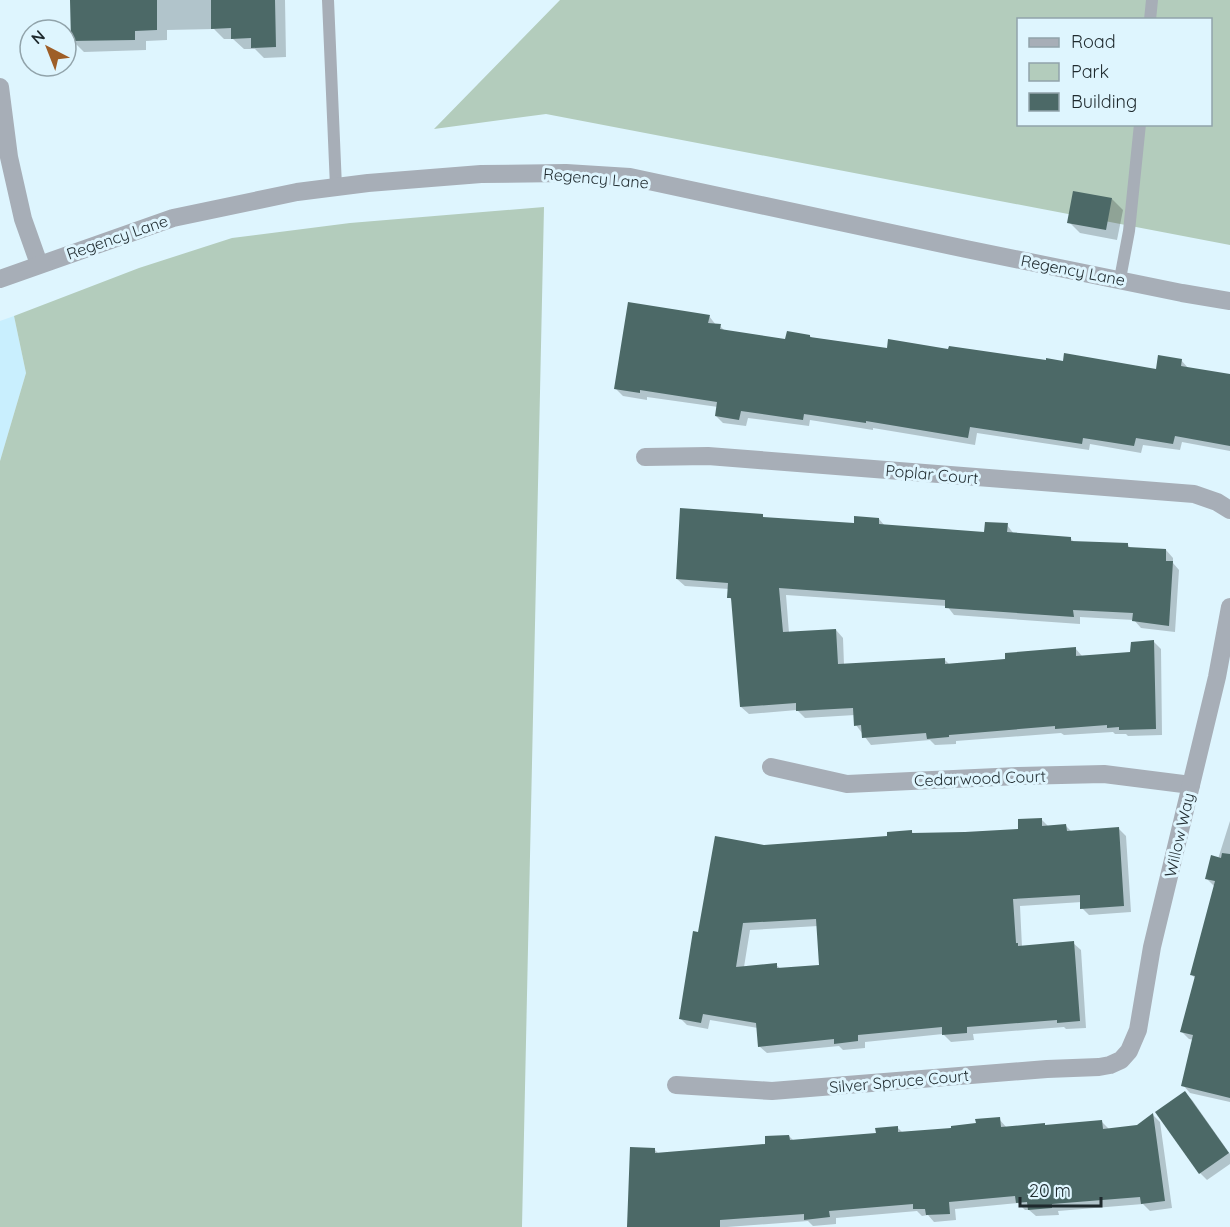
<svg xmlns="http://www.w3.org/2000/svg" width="1230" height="1227" font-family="Quicksand,sans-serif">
  <rect width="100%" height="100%" fill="#def5fe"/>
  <path fill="#c9effe" d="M 14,316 L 26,373 L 0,461 L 0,321 Z"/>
  <g fill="#b3ccbc" fill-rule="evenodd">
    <path d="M 560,0 L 1230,0 L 1230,245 L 546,114 L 434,129 ZM 1018,20 L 1210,20 L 1210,124 L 1018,124 Z"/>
    <path d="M 544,207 L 522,1227 L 0,1227 L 0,461 L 26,373 L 14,316 L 139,268 L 232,238 L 350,223 Z"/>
  </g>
  <g fill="#0003" fill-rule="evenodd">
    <path d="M 72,0 L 285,0 L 286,57 L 264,58 L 255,49 L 244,49 L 233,39 L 224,39 L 214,29 L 167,30 L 167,40 L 146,41 L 146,50 L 84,52 L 72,40 Z"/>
    <path d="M 1112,199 L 1123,210 L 1117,240 L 1080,233 L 1069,222 Z"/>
    <path d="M 709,316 L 716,325 L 720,326 L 725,331 L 787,340 L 810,336 L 812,338 L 888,349 L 950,351 L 1157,371 L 1181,360 L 1189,369 L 1230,376 L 1230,451 L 1182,442 L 1180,450 L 1143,445 L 1141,453 L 1090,444 L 1089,450 L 977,433 L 975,445 L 873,428 L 873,430 L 810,420 L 809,426 L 748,418 L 746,426 L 723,423 L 716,416 L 718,407 L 647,397 L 647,400 L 623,396 L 616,389 Z"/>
    <path d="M 762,516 L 765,519 L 855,525 L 879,519 L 885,526 L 985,534 L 1007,525 L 1014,534 L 1070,538 L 1074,542 L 1128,545 L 1131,549 L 1166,550 L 1173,558 L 1173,563 L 1179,570 L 1175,632 L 1141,628 L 1134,620 L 1080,617 L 1080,624 L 954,615 L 947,606 L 786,595 L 789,633 L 836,630 L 843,638 L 844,665 L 944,659 L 950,665 L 1007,660 L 1075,648 L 1082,656 L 1131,654 L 1154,642 L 1161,649 L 1162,735 L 1128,736 L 1126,734 L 1115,734 L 1113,732 L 1064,735 L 1061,733 L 956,741 L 956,744 L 935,745 L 930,740 L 871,745 L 856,725 L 855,715 L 805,718 L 797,710 L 749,714 L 741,707 L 733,601 L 729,597 L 729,589 L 685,586 L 677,579 Z"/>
    <path d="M 1041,819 L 1049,827 L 1066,826 L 1072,832 L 1119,829 L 1126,836 L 1131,912 L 1089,915 L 1082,908 L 1082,902 L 1020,906 L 1022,947 L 1073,943 L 1081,950 L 1086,1028 L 1066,1029 L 1064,1027 L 973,1034 L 974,1040 L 951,1042 L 943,1034 L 865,1042 L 865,1048 L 843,1050 L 839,1046 L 767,1053 L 759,1046 L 758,1028 L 710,1020 L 708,1029 L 687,1025 L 680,1018 L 699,933 L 764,847 L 889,838 L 912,832 L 914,835 L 1020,830 ZM 818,926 L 821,966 L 781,969 L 776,965 L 744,967 L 750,930 Z"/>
    <path d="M 1230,821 L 1230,1102 L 1190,1093 L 1183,1085 L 1194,1040 L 1189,1039 L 1182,1032 L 1196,979 L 1191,974 L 1215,887 L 1207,879 L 1218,859 Z"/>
    <path d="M 1185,1093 L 1192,1100 L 1230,1154 L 1230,1164 L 1207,1180 L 1200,1173 Z"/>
    <path d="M 1153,1115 L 1160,1122 L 1172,1208 L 1150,1211 L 1143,1204 L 1058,1211 L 1059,1215 L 1036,1216 L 1029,1210 L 1025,1210 L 1018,1203 L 955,1209 L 956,1220 L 934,1222 L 928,1215 L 922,1216 L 917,1211 L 836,1218 L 836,1224 L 813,1226 L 808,1221 L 727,1227 L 629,1227 L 654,1149 L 659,1154 L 767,1145 L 789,1136 L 794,1141 L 877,1134 L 897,1127 L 903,1133 L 953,1130 L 999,1119 L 1007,1128 L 1102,1122 L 1110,1130 L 1138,1126 Z"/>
  </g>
  <g fill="#4c6967" fill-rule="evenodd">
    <path d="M 70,0 L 157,0 L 157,30 L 135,31 L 135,40 L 71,41 Z"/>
    <path d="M 211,0 L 275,0 L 276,47 L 251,48 L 251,38 L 231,39 L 231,28 L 211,29 Z"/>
    <path d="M 1073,191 L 1112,198 L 1106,230 L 1067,223 Z"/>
    <path d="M 628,302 L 710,315 L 708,323 L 721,324 L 720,329 L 785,339 L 787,331 L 810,335 L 810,337 L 887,348 L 888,339 L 948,349 L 949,346 L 1046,360 L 1046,358 L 1063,361 L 1064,353 L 1156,369 L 1158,355 L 1182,359 L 1181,366 L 1230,374 L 1230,446 L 1175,436 L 1173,444 L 1136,438 L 1134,446 L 1083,438 L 1082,444 L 970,427 L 968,438 L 866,421 L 866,423 L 804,414 L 803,420 L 741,411 L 739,420 L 715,416 L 717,402 L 640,390 L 640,393 L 614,389 Z"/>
    <path d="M 680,508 L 763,514 L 763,517 L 854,523 L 854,516 L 879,518 L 879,524 L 984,532 L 985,522 L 1008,523 L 1007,532 L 1071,537 L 1071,541 L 1128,543 L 1128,547 L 1166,549 L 1166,561 L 1173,561 L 1169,626 L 1132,621 L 1133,613 L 1073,610 L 1074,617 L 945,608 L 945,600 L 779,588 L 783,632 L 836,629 L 838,664 L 945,658 L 945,664 L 1005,659 L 1005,653 L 1076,647 L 1076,656 L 1130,652 L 1131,642 L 1154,640 L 1156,729 L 1119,730 L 1119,727 L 1107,728 L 1107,725 L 1055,729 L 1055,726 L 949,735 L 949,737 L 927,739 L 926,733 L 862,738 L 861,725 L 854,726 L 853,708 L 796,711 L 796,703 L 740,707 L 731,598 L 727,598 L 728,583 L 676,579 Z"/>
    <path d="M 1042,818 L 1042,826 L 1066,824 L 1067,831 L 1119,827 L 1124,906 L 1080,909 L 1080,895 L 1013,899 L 1016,943 L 1018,943 L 1018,946 L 1074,941 L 1080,1021 L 1057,1023 L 1057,1020 L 967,1027 L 967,1033 L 942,1035 L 942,1027 L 858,1035 L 858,1041 L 834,1044 L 834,1039 L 758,1047 L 756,1023 L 703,1014 L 701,1023 L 679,1019 L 693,931 L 698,932 L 715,836 L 764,845 L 887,836 L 887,832 L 912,830 L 912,833 L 965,832 L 1018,829 L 1018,819 ZM 816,919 L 819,965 L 777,968 L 777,963 L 736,967 L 743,923 Z"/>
    <path d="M 1222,853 L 1230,854 L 1230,1098 L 1181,1086 L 1193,1035 L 1180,1032 L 1195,976 L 1190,975 L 1215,881 L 1205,879 L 1211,855 L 1221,858 Z"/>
    <path d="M 1185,1091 L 1229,1153 L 1199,1174 L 1155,1112 Z"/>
    <path d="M 1153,1113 L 1165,1201 L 1141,1204 L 1140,1197 L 1052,1204 L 1052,1208 L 1028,1210 L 1027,1202 L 1016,1203 L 1015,1196 L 949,1202 L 950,1214 L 926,1215 L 925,1209 L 913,1209 L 913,1204 L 829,1211 L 830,1217 L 804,1220 L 804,1214 L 720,1220 L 720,1227 L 627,1227 L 630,1147 L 655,1148 L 655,1153 L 765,1144 L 765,1136 L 789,1135 L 790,1140 L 876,1133 L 875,1128 L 898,1126 L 898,1132 L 951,1128 L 951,1126 L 976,1123 L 975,1119 L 1000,1117 L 1001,1127 L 1045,1123 L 1045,1125 L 1102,1120 L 1103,1129 L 1137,1125 Z"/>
  </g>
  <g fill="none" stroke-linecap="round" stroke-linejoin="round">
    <g stroke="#a7aeb7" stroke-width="12">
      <path d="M 328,0 L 336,187"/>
      <path d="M 1150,20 L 1152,0"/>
      <path d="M 1120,279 L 1129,231 L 1140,124"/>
    </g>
    <g stroke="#a7aeb7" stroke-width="18">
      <path d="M 0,87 L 9,157 L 23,219 L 39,264"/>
      <path d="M 645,457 L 708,456 L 1194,494 L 1217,502 L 1230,510"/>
      <path d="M 771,767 L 847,784 L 1018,776 L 1104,774 L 1191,785"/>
      <path d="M 676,1085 L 772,1091 L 1047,1069 L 1099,1067 L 1110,1065 L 1121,1060 L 1129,1051 L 1138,1030 L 1152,947 L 1217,677 L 1230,607"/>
    </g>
    <path stroke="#a7aeb7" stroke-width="18" d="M 0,279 L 173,218 L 297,192 L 368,183 L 481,174 L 566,173 L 630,177 L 966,249 L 1182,293 L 1230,301"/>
  </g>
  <g text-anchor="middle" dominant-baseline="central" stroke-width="6" stroke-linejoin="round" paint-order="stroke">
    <g font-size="16" fill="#1e292d" stroke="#def5fe">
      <text transform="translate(596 178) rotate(5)">Regency Lane</text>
      <text transform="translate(117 237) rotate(-19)">Regency Lane</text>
      <text transform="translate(1073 270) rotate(11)">Regency Lane</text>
      <text transform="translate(932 474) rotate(5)">Poplar Court</text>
      <text transform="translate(980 778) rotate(-2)">Cedarwood Court</text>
      <text transform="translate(1179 835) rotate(-77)">Willow Way</text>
      <text transform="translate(899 1081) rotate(-5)">Silver Spruce Court</text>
    </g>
  </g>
  <rect x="1017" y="18" width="195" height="108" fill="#def5fe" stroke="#91a3aa" stroke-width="1.5"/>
  <rect x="1029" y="38" width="30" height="9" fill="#a7aeb7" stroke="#91a3aa" stroke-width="1.5"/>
  <text x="1071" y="48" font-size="18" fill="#1e292d">Road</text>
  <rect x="1029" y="63" width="30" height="18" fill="#b3ccbc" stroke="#91a3aa" stroke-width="1.5"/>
  <text x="1071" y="78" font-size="18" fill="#1e292d">Park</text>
  <rect x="1029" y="93" width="30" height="18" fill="#4c6967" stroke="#91a3aa" stroke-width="1.5"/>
  <text x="1071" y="108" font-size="18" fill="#1e292d">Building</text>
  <g transform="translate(48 48) rotate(318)"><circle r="28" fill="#def5fe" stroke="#91a3aa" stroke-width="1.5"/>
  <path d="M0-4.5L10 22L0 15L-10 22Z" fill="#9e5e27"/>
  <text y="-9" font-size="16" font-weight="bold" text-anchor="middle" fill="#1e292d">N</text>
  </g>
  <path d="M1020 1197v9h81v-9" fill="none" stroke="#1e292d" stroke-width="3"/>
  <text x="1029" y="1197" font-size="18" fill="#1e292d" stroke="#def5fe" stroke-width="4.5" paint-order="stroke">20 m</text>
</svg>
